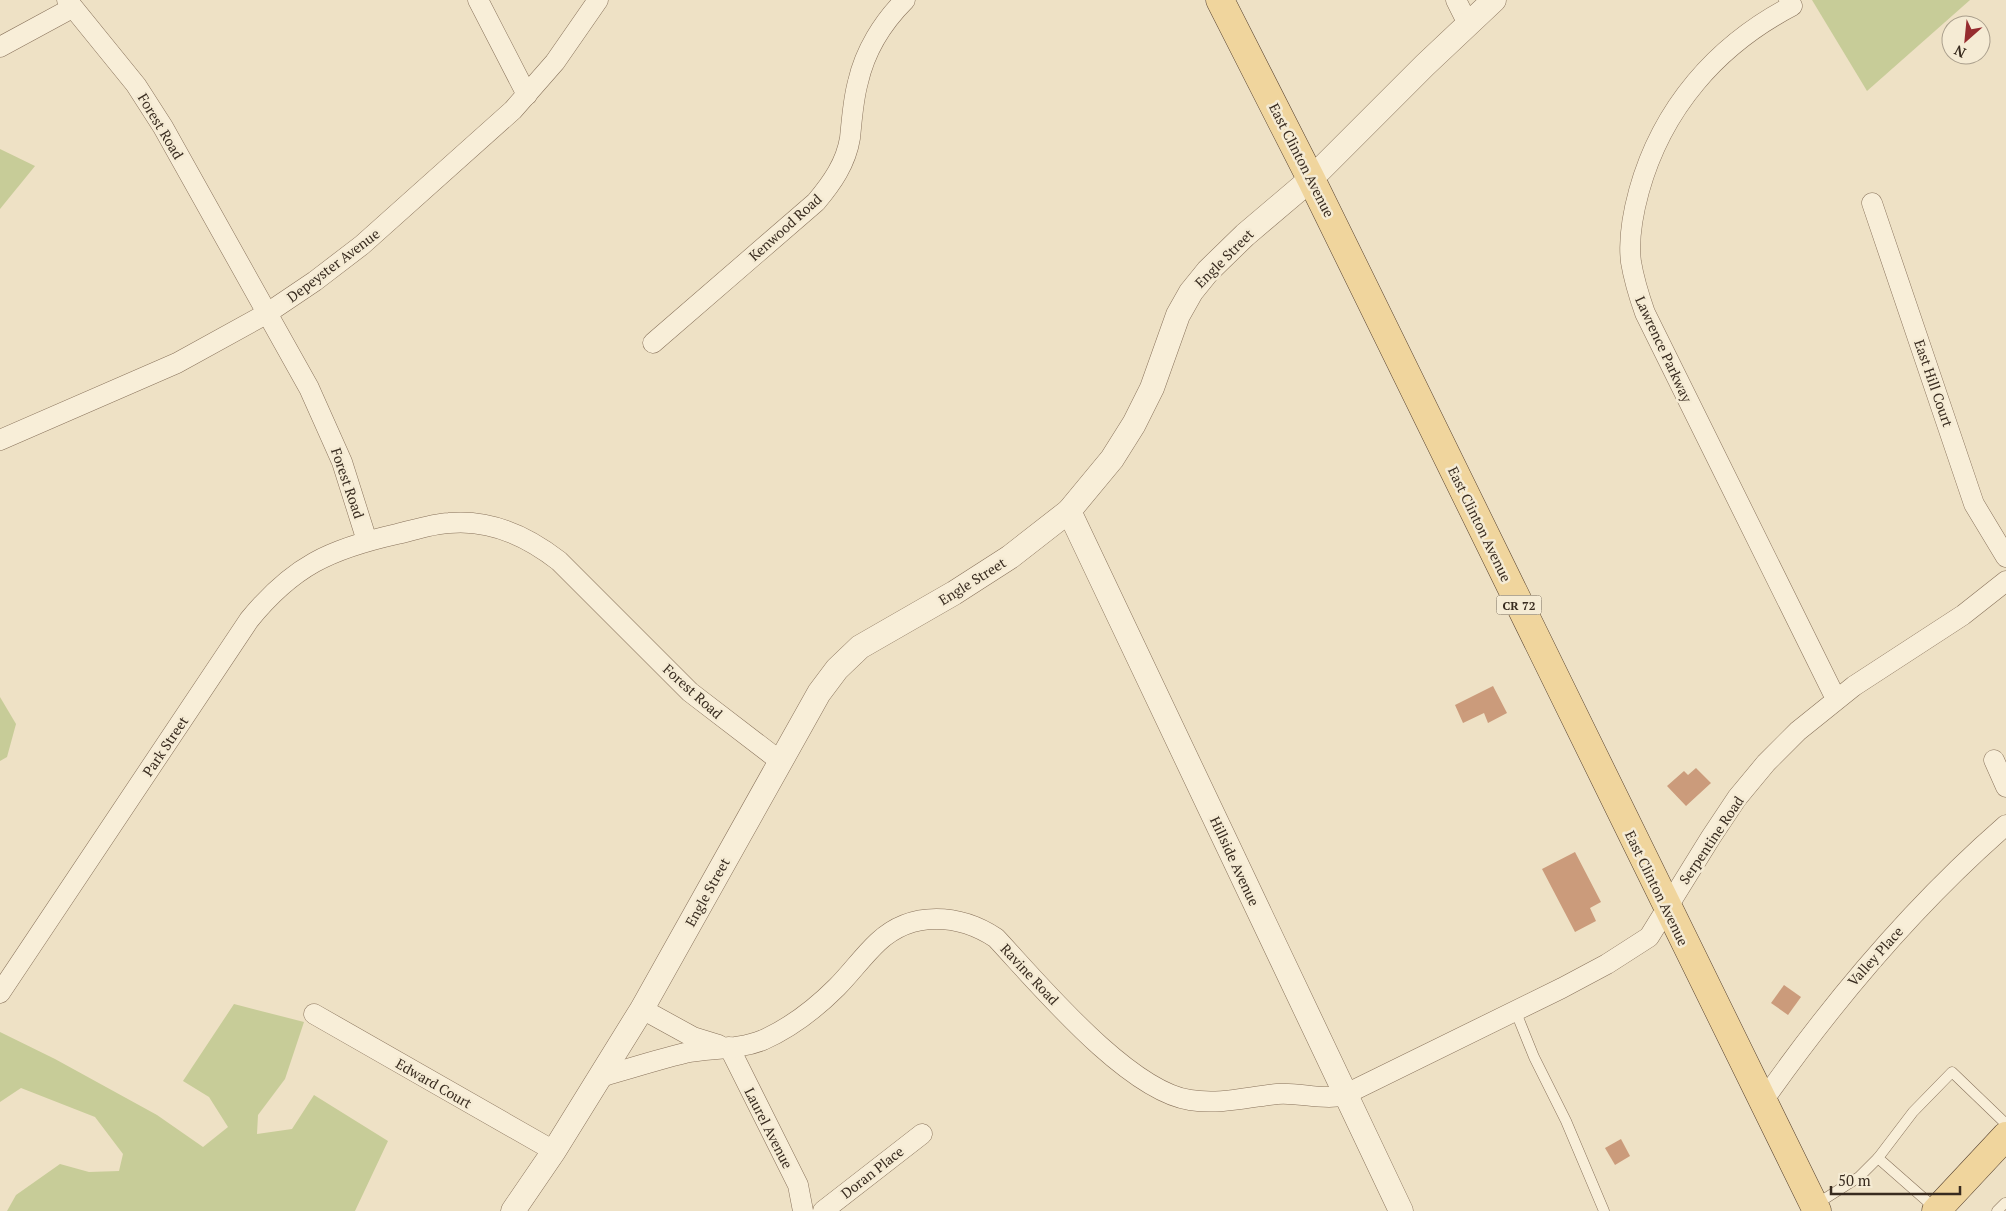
<svg xmlns="http://www.w3.org/2000/svg" width="2006" height="1211" font-family="'PT Serif',serif">
  <rect width="100%" height="100%" fill="#eee1c5"/>
  <g fill="#c7cc98">
    <path d="M 1812,0 L 1970,0 L 1867,91 Z"/>
    <path d="M 0,149 L 35,166 L 0,209 Z"/>
    <path d="M 0,697 L 16,724 L 7,757 L 0,761 Z"/>
    <path d="M 234,1004 L 304,1022 L 285,1079 L 258,1115 L 257,1134 L 292,1129 L 314,1095 L 388,1141 L 355,1211 L 7,1211 L 16,1195 L 60,1164 L 89,1172 L 119,1171 L 123,1154 L 95,1117 L 21,1088 L 0,1102 L 0,1032 L 55,1059 L 157,1115 L 203,1147 L 228,1127 L 209,1097 L 183,1081 Z"/>
  </g>
  <g fill="#cb9b7b">
    <path d="M 1493,686 L 1507,713 L 1488,723 L 1484,713 L 1463,723 L 1455,705 Z"/>
    <path d="M 1696,768 L 1711,783 L 1686,806 L 1667,786 L 1684,771 L 1688,775 Z"/>
    <path d="M 1575,852 L 1601,902 L 1590,908 L 1596,921 L 1575,932 L 1542,869 Z"/>
    <path d="M 1784,985 L 1801,997 L 1788,1015 L 1771,1003 Z"/>
    <path d="M 1621,1139 L 1630,1156 L 1615,1165 L 1605,1148 Z"/>
  </g>
  <g fill="none" stroke-linecap="round" stroke-linejoin="round">
    <defs>
      <g id="service">
        <path d="M 1515,1010 L 1534,1057 L 1566,1121 L 1604,1211"/>
        <path d="M 1815,1205 L 1859,1177 L 1878,1158"/>
        <path d="M 1936,1209 L 1878,1158 L 1913,1112 L 1952,1072 L 2006,1124"/>
        <path d="M 1997,1211 L 2005,1203"/>
      </g>
      <g id="minor">
        <path d="M 67,0 L 136,85 L 163,127 L 309,388 L 342,462 L 367,541"/>
        <path d="M 478,0 L 527,95"/>
        <path d="M 1456,0 L 1468,24"/>
        <path d="M 1789,0 L 1792,6 C 1717,45 1662,108 1639,191 C 1633,213 1628,238 1631,262 C 1634,280 1639,296 1645,313 L 1836,699"/>
        <path d="M 0,47 L 72,8"/>
        <path d="M 1872,203 L 1974,504 L 2006,557"/>
        <path d="M 653,343 L 816,202 C 832,183 846,163 850,138 C 852,119 853,100 858,82 C 865,51 883,22 905,0"/>
        <path d="M 0,440 L 177,363 L 266,314 L 315,281 L 362,245 L 513,110 L 555,62 L 598,0"/>
        <path d="M 1994,760 L 2006,787"/>
        <path d="M 0,993 L 249,620 C 293,566 330,549 397,534 C 414,530 432,524 449,523 C 491,519 527,536 559,561 L 690,692 L 780,761"/>
        <path d="M 642,1009 L 693,1037 L 719,1045"/>
        <path d="M 314,1014 L 554,1151"/>
        <path d="M 729,1047 L 798,1185 L 803,1211"/>
        <path d="M 601,1077 C 628,1069 656,1060 685,1053 C 710,1048 739,1050 763,1040 C 790,1028 816,1008 837,987 C 851,973 863,956 878,942 C 912,910 960,914 996,938 C 1039,984 1128,1091 1190,1100 C 1220,1105 1247,1097 1277,1094 C 1298,1092 1320,1100 1342,1096 L 1562,988 L 1607,964 L 1649,937 L 1711,837 L 1737,798 L 1766,763 L 1798,731 L 1854,686 L 1963,615 L 2006,581"/>
        <path d="M 1763,1101 C 1834,1000 1912,907 2006,825"/>
        <path d="M 823,1211 L 922,1134"/>
      </g>
      <g id="tertiary">
        <path d="M 1069,511 L 1401,1211"/>
        <path d="M 513,1211 L 554,1151 L 642,1009 L 819,693 L 837,669 L 860,647 L 954,593 L 1010,557 L 1069,511 L 1112,459 L 1134,424 L 1152,388 L 1178,315 L 1191,292 L 1208,271 L 1245,235 L 1311,179 L 1425,65 L 1494,0"/>
      </g>
      <g id="primary">
        <path d="M 1220,0 L 1311,179 L 1817,1211"/>
        <path d="M 1936,1211 L 2006,1136"/>
      </g>
    </defs>
    <use href="#service" stroke="#88725b" stroke-width="11"/>
    <use href="#minor" stroke="#88725b" stroke-width="21"/>
    <use href="#tertiary" stroke="#88725b" stroke-width="25"/>
    <use href="#primary" stroke="#56412f" stroke-width="29"/>
    <use href="#service" stroke="#f8eed8" stroke-width="10"/>
    <use href="#minor" stroke="#f8eed8" stroke-width="20"/>
    <use href="#tertiary" stroke="#f8eed8" stroke-width="24"/>
    <use href="#primary" stroke="#f0d59d" stroke-width="28"/>
  </g>
  <g text-anchor="middle" dominant-baseline="central" stroke-width="5" stroke-linejoin="round" paint-order="stroke">
    <rect fill="#f5ebd4" stroke="#716555" stroke-width="1" x="1496.5" y="595.5" width="45" height="19" rx="4"/>
    <g font-size="12" font-weight="bold" fill="#382b1f">
      <text x="1519" y="605">CR 72</text>
    </g>
    <g font-size="14" fill="#382b1f" stroke="#f5ebd4">
      <text transform="translate(161 126) rotate(59)">Forest Road</text>
      <text transform="translate(1302 160) rotate(63)">East Clinton Avenue</text>
      <text transform="translate(785 227) rotate(-42)">Kenwood Road</text>
      <text transform="translate(1224 258) rotate(-45)">Engle Street</text>
      <text transform="translate(333 265) rotate(-37)">Depeyster Avenue</text>
      <text transform="translate(1664 349) rotate(65)">Lawrence Parkway</text>
      <text transform="translate(1934 383) rotate(71)">East Hill Court</text>
      <text transform="translate(348 483) rotate(71)">Forest Road</text>
      <text transform="translate(1480 524) rotate(64)">East Clinton Avenue</text>
      <text transform="translate(972 581) rotate(-32)">Engle Street</text>
      <text transform="translate(693 691) rotate(42)">Forest Road</text>
      <text transform="translate(165 746) rotate(-56)">Park Street</text>
      <text transform="translate(1711 840) rotate(-56)">Serpentine Road</text>
      <text transform="translate(1235 861) rotate(65)">Hillside Avenue</text>
      <text transform="translate(1657 888) rotate(64)">East Clinton Avenue</text>
      <text transform="translate(707 892) rotate(-61)">Engle Street</text>
      <text transform="translate(1875 956) rotate(-48)">Valley Place</text>
      <text transform="translate(1030 974) rotate(47)">Ravine Road</text>
      <text transform="translate(434 1083) rotate(30)">Edward Court</text>
      <text transform="translate(769 1128) rotate(63)">Laurel Avenue</text>
      <text transform="translate(872 1172) rotate(-38)">Doran Place</text>
    </g>
  </g>
  <g transform="translate(1966 40) rotate(207)"><circle r="24" fill="#f5ebd4" stroke="#a99e8c"/>
  <path d="M0-4L9 19L0 12L-9 19Z" fill="#962c2f"/>
  <text y="-8" font-size="14" font-weight="bold" text-anchor="middle" fill="#382b1f">N</text>
  </g>
  <path d="M1831 1186v8h129v-8" fill="none" stroke="#382b1f" stroke-width="2.5"/>
  <text x="1838" y="1186" font-size="15" fill="#382b1f" stroke="#f5ebd4" stroke-width="4" paint-order="stroke">50 m</text>
</svg>
